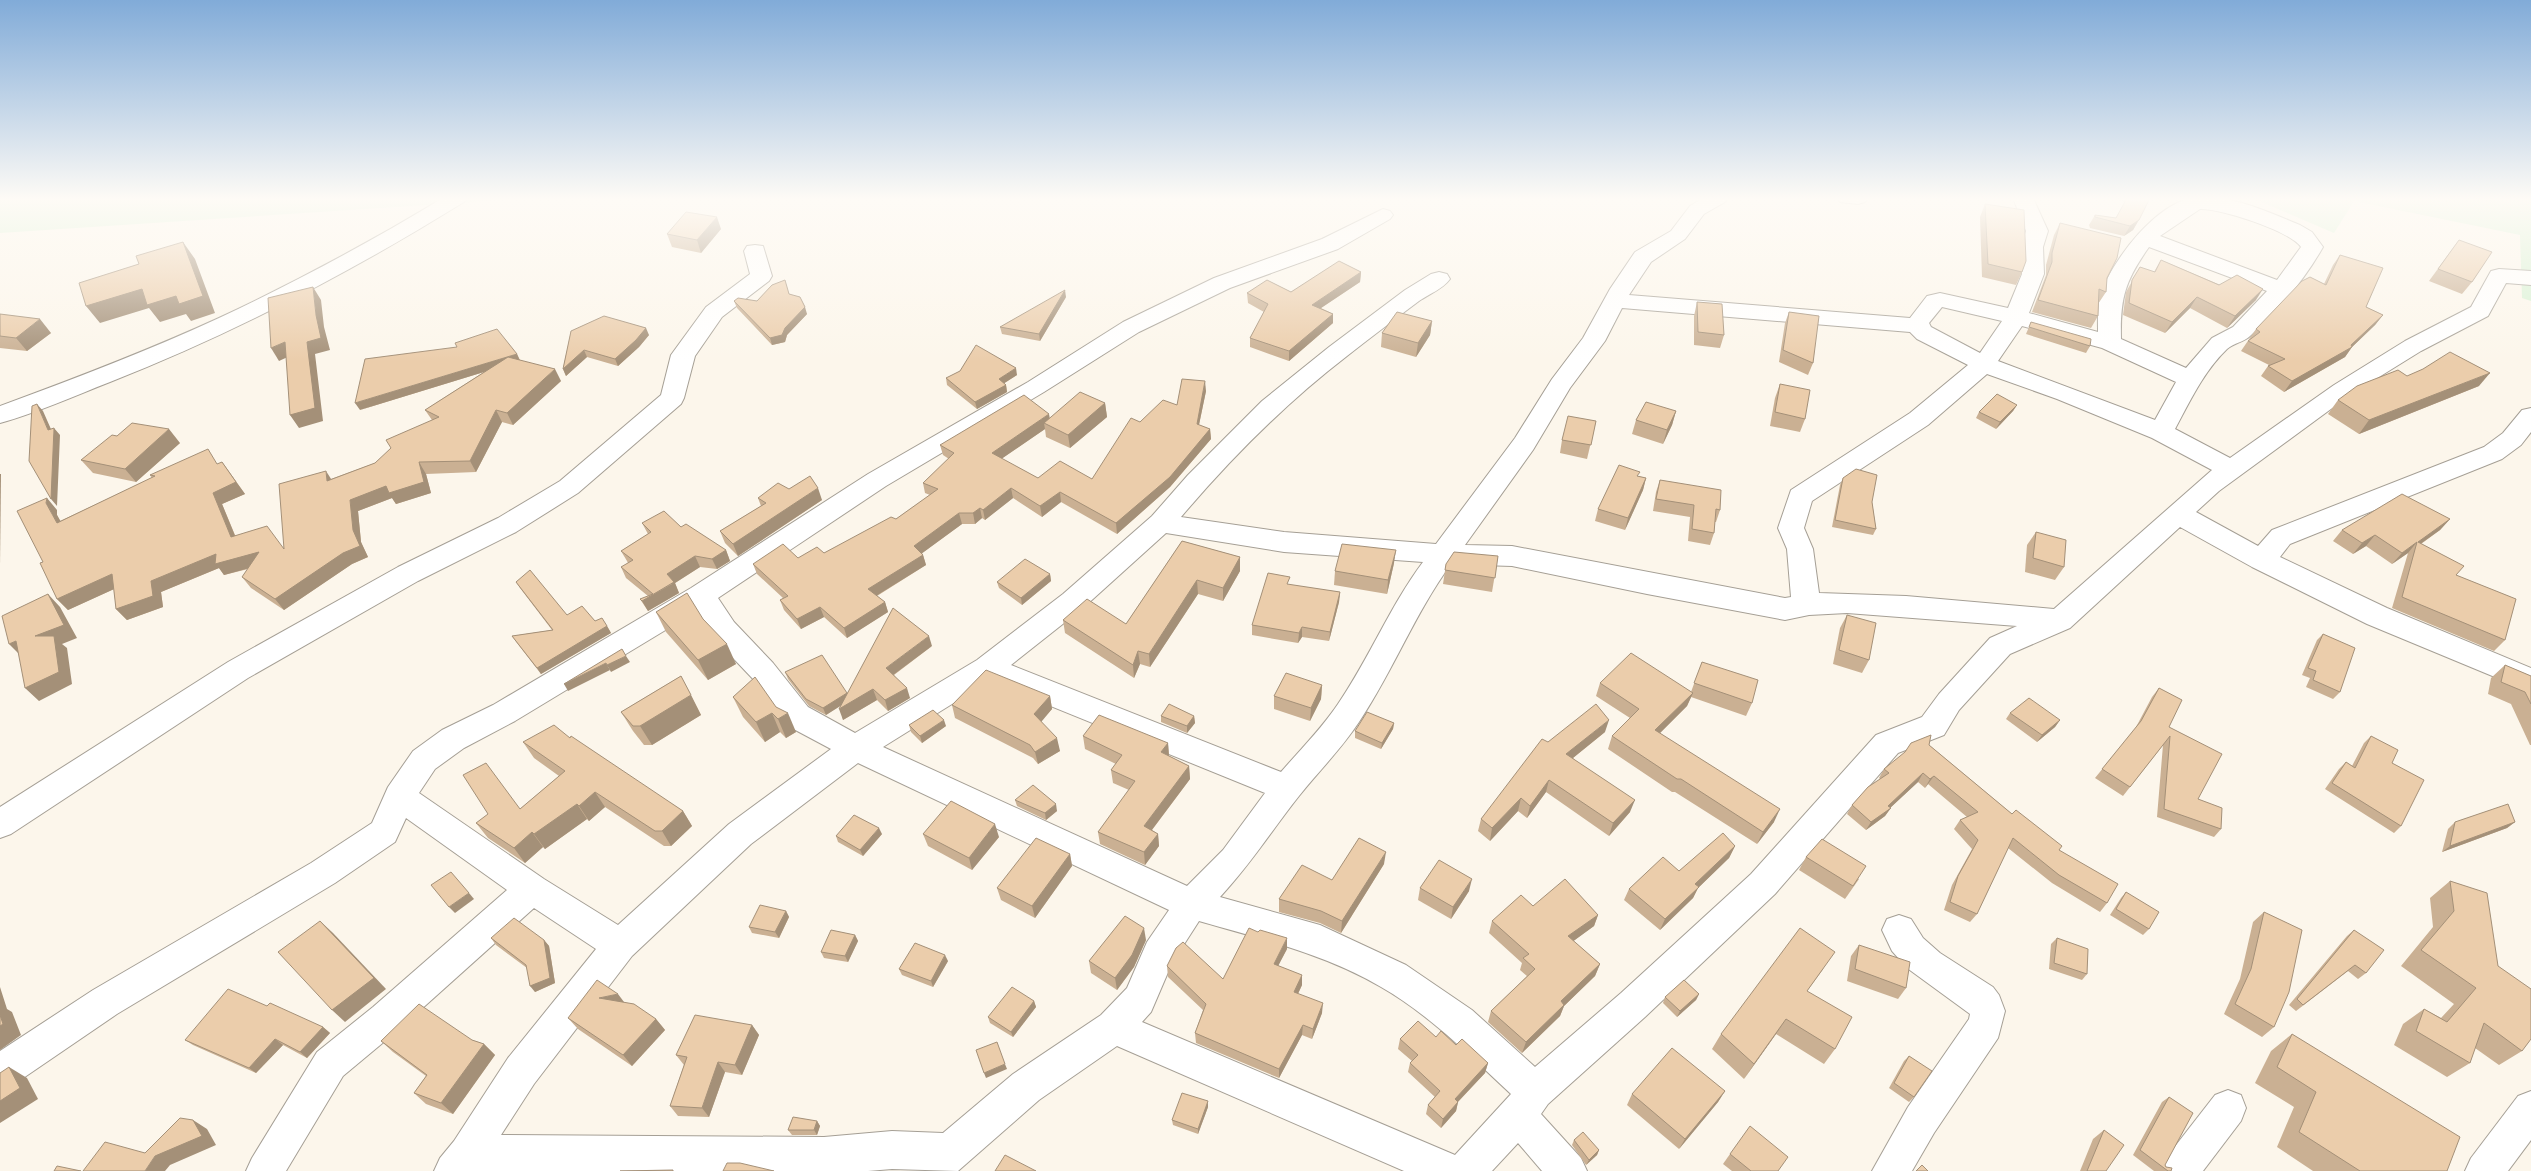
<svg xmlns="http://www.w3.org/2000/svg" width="2531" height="1171" font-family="Rubik,sans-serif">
  <rect width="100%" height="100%" fill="#fcf6eb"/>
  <g fill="#d6f1d3">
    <path d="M 0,198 L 532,198 L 0,233 Z"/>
    <path d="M 2252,198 L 2531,198 L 2531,301 L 2522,298 L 2520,235 L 2354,201 L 2334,233 Z"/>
  </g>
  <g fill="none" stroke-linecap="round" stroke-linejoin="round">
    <defs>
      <g id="minor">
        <path d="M 443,198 L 467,198 L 464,202 C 351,272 234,333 110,382 C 74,396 37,413 0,423 L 0,406 C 74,379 147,351 219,318 C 296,282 370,242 443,198 Z"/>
        <path d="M 1703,198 L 1728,198 L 1725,202 L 1704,214 L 1685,239 L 1651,262 L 1629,295 L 1910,318 L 1927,296 L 1940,293 L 2008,308 L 2022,274 L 2021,247 L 2026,231 L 2013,198 L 2033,198 L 2048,231 L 2043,247 L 2044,274 L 2029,313 L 2098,332 C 2098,319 2097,304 2102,291 C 2114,258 2157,203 2193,198 C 2229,193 2268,212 2300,225 L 2312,232 L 2323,247 C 2305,279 2278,311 2250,336 C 2244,342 2234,343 2227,349 C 2204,371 2190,401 2175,429 L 2230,458 L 2334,385 L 2405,341 L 2471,307 L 2491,271 L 2499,269 L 2531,271 L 2531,285 L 2506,283 L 2488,316 L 2421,351 L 2350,395 L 2219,491 L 2196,512 L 2258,546 L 2272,530 L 2484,447 L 2503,433 L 2522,410 L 2531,408 L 2531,432 L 2521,445 L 2502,459 L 2290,544 L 2280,557 L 2387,608 L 2531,668 L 2531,692 L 2367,624 L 2252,567 L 2180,527 L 2070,628 L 2010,654 L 1959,710 L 1944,735 L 1898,753 L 1775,894 L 1645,1017 L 1548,1104 L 1541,1114 L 1581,1158 L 1587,1171 L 1542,1171 L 1518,1143 L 1492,1171 L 1404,1171 L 1117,1046 L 1039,1100 L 958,1171 L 892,1169 L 868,1171 L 434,1171 L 440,1158 L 454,1141 L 508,1058 L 596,949 L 534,908 L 397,1031 L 343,1076 L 286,1171 L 246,1171 L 252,1158 L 317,1052 L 373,1007 L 507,890 L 406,818 L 395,842 L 335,883 L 117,1014 L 13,1085 L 0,1090 L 0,1051 L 93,990 L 311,863 L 372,823 L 388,787 L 413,751 L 442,730 L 493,705 L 691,588 L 868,474 L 1028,382 L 1123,322 L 1214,278 L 1322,239 L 1383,209 L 1390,211 L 1393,215 L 1390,219 L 1338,249 L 1230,288 L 1139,332 L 1044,392 L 886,486 L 718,598 L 734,622 L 773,663 L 808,707 L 855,733 L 977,660 L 1063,594 L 1152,516 L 1188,475 L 1262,401 L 1329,347 L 1405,290 L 1431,274 L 1439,272 L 1447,274 L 1450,279 C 1443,289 1429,294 1419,301 C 1395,319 1371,337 1347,356 C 1286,403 1231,458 1181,517 L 1284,532 L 1436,544 L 1515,438 L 1552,379 L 1583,338 L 1610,289 L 1635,252 L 1671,231 L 1690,206 ZM 2200,209 C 2220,208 2290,231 2301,247 L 2277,280 L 2160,236 ZM 2149,247 L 2267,291 L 2233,327 L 2212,338 L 2186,368 L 2121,339 C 2120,298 2125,281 2149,247 ZM 1942,307 L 2002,321 L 1980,353 L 1931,327 L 1929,323 ZM 1622,308 L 1910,332 L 1917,339 L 1968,365 L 1910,413 L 1791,490 L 1778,528 L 1787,549 L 1791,597 L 1785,598 L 1512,546 L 1465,545 L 1533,450 L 1570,388 L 1605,341 ZM 2022,326 L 2102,348 L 2176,382 L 2155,420 L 1998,361 ZM 1987,374 L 2057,399 L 2152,438 L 2212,470 L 2054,609 L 1906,596 L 1819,593 L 1813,549 L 1804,528 L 1812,501 L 1928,425 ZM 1166,533 L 1284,552 L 1423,562 C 1390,606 1369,659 1338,704 C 1322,728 1300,750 1281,772 L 1011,665 L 1083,608 ZM 1451,564 L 1512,566 L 1647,594 L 1785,620 L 1809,615 L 1847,613 L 2017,626 L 1990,638 L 1939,694 L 1922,717 L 1876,735 L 1751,874 L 1621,993 L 1535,1067 L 1472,1010 L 1406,965 L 1320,925 L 1220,897 C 1250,865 1272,830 1299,796 C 1319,771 1342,748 1359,722 C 1393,671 1415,613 1451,564 ZM 697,611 L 714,638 L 753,679 L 786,725 L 831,749 L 729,824 L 618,925 L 544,879 L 419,793 L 435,769 L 464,748 L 515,721 ZM 989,681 L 1265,793 L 1223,850 L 1187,886 L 883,747 ZM 858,763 L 1169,910 L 1147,942 L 1127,988 L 1101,1015 L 1013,1074 L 943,1133 L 892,1131 L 824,1137 L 501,1135 L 534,1084 L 632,956 L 751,844 ZM 1199,921 C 1261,939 1325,954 1381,987 C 1430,1015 1470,1056 1511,1094 L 1455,1155 L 1142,1022 L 1151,1012 L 1172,963 Z"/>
        <path d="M 1837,198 L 1868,198 L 1865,202 L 1858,204 L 1840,202 Z"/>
        <path d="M 755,245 L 763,246 L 772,276 L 769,281 L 722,317 L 695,356 L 684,398 L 681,404 L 578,493 L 516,532 L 418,581 L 248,678 L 11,834 L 0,838 L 0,807 L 228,662 L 398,567 L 498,518 L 560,481 L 661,395 L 671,355 L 706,307 L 750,274 L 744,251 L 747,246 Z"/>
        <path d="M 1899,915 L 1911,919 L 1923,938 L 1940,953 L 1993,987 L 1999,995 L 2005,1011 L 1998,1038 L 1934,1133 L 1912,1171 L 1872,1171 L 1908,1107 L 1969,1019 L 1970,1014 L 1907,968 L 1892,951 L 1882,930 L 1887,919 Z"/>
        <path d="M 2228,1090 L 2241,1095 L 2246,1108 L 2241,1121 L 2203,1171 L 2160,1171 L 2166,1158 L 2215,1095 Z"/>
        <path d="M 2531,1091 L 2531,1140 L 2508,1171 L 2465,1171 L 2471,1158 L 2518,1096 Z"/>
      </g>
    </defs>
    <use href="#minor" stroke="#a59f95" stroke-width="2"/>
    <use href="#minor" fill="#fff" fill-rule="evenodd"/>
  </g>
  <g fill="#cab093">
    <path d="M 2121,198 L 2150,198 L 2133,230 L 2124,236 L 2090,228 L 2089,225 L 2095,215 L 2116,218 L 2124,203 Z"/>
    <path d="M 1985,204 L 2022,272 L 2016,285 L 1982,277 L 1980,217 Z"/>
    <path d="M 2060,223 L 2107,278 L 2106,292 L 2098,304 L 2098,316 L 2091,328 L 2032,312 L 2046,275 L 2046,265 L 2054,235 Z"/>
    <path d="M 721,229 L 701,253 L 672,247 L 667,234 Z"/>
    <path d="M 2459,240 L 2472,282 L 2462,294 L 2429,281 Z"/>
    <path d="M 2340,255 L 2366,307 L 2383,315 L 2375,325 L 2352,347 L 2345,357 L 2284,392 L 2261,376 L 2268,366 L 2269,365 L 2241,351 L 2256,329 L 2324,284 L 2333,265 Z"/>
    <path d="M 2161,260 L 2256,300 L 2227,328 L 2190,308 L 2165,333 L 2123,315 L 2126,292 L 2140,267 L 2154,272 Z"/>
    <path d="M 1361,272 L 1360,282 L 1321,308 L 1333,314 L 1333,323 L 1289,361 L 1250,347 L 1250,338 L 1264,312 L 1248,303 L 1247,293 L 1291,292 Z"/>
    <path d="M 789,294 L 807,314 L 787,335 L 785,342 L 772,345 L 737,308 L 734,301 L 757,301 Z"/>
    <path d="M 1066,297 L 1040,341 L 1002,334 L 1000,327 Z"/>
    <path d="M 1697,302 L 1724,335 L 1720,348 L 1694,345 L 1694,316 Z"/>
    <path d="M 1789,312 L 1813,363 L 1808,375 L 1779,362 L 1785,323 Z"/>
    <path d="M 0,314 L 51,333 L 27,351 L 0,348 Z"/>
    <path d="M 1432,321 L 1430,335 L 1416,357 L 1381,347 L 1382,333 Z"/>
    <path d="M 2031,322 L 2090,346 L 2086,353 L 2026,334 Z"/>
    <path d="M 571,331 L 649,335 L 639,347 L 618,366 L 587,357 L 566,376 L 563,369 Z"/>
    <path d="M 517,354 L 520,360 L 561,381 L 513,425 L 502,422 L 476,472 L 426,474 L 431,493 L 396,504 L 392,498 L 358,511 L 361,542 L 368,557 L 352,564 L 284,610 L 251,588 L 242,577 L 248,569 L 224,575 L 219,568 L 161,592 L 163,607 L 127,620 L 116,609 L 114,589 L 68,610 L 57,599 L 43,562 L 57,510 L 57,515 L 60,521 L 152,478 L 150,475 L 218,464 L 222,462 L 245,494 L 222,504 L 235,535 L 284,548 L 331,479 L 375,463 L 432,420 L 425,410 L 484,372 L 360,410 Z"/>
    <path d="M 1017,375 L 1004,383 L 1006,385 L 1007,392 L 977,409 L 947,385 L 946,378 Z"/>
    <path d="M 2407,376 L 2479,386 L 2359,434 L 2328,414 L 2338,400 Z"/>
    <path d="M 1780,384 L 1805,419 L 1800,432 L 1770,426 L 1775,398 Z"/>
    <path d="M 1206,391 L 1199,425 L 1210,429 L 1211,439 L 1170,487 L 1117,534 L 1061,502 L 1042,517 L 1013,498 L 985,520 L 982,518 L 975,524 L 962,524 L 922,553 L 923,555 L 926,565 L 877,596 L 885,602 L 888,612 L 847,638 L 824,617 L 801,629 L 784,610 L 780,600 L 783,598 L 757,574 L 753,564 L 798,558 L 824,553 L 896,519 L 930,495 L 925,493 L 923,483 L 949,459 L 943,455 L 940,445 L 1050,418 L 1105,403 L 1107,417 L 1070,448 L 1046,437 L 1045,429 L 1001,459 L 1038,478 L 1092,479 L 1140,422 Z"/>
    <path d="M 2017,405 L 2013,411 L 1996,429 L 1976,418 L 1979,412 Z"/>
    <path d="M 1676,411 L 1672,425 L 1663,444 L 1632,434 L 1636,420 Z"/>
    <path d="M 1596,421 L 1587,459 L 1560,453 L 1562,440 Z"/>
    <path d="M 117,436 L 180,443 L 136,482 L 93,473 L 81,460 Z"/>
    <path d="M 1638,476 L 1646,478 L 1643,490 L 1625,530 L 1595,521 L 1598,509 Z"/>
    <path d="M 1843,478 L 1872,502 L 1876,529 L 1873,535 L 1832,527 L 1840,485 Z"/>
    <path d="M 1660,480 L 1720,510 L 1716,522 L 1715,522 L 1714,533 L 1710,545 L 1688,541 L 1690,517 L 1653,511 L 1656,492 Z"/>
    <path d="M 789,489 L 822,500 L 738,556 L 725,543 L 720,531 L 761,506 L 758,498 Z"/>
    <path d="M 2450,519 L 2440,530 L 2421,544 L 2456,575 L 2505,640 L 2494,651 L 2392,608 L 2408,553 L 2392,564 L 2366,546 L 2353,554 L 2333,541 L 2342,530 Z"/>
    <path d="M 642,523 L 681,527 L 726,550 L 730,561 L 717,569 L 700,567 L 675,583 L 679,593 L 648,611 L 640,599 L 648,596 L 626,578 L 621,567 L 628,563 L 627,561 L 621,551 L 648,534 Z"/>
    <path d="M 2036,532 L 2064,567 L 2055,580 L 2025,572 L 2027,545 Z"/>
    <path d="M 1182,541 L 1240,557 L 1240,571 L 1223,601 L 1198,594 L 1150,667 L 1140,664 L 1134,678 L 1065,633 L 1063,620 L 1126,624 Z"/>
    <path d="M 1498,556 L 1492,592 L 1443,584 L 1446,564 Z"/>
    <path d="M 1394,563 L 1387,594 L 1334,585 L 1335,571 Z"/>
    <path d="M 1050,574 L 1051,581 L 1022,605 L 999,588 L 997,582 Z"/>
    <path d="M 516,582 L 567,615 L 595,621 L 607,626 L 611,633 L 541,674 L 517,643 L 512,636 L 552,630 L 520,588 Z"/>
    <path d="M 1290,585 L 1340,592 L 1339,602 L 1329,641 L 1302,637 L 1298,643 L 1252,635 L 1252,625 Z"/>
    <path d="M 656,612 L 703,619 L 736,664 L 708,680 L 666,632 Z"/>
    <path d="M 1847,615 L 1869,660 L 1862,673 L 1833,664 L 1840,628 Z"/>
    <path d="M 2323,634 L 2340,692 L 2333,699 L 2306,687 L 2310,678 L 2302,675 L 2317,640 Z"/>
    <path d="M 932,646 L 894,675 L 910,698 L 888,711 L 877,700 L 843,720 L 841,705 L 826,715 L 809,706 L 788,679 L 785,672 L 847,693 Z"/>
    <path d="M 1702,662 L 1752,703 L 1746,716 L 1691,697 L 1687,706 L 1660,733 L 1774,822 L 1757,844 L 1675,792 L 1672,792 L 1608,749 L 1612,736 L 1630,718 L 1596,696 L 1600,683 L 1691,692 Z"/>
    <path d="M 2505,665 L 2531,676 L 2531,745 L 2530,745 L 2511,704 L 2488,694 L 2491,678 Z"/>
    <path d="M 681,676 L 701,715 L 652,745 L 644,745 L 633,731 L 621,712 Z"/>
    <path d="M 1322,685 L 1321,699 L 1310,721 L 1274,709 L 1274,696 Z"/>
    <path d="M 2159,688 L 2169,727 L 2198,799 L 2221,829 L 2214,837 L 2157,817 L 2163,745 L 2123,796 L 2095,778 L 2135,729 L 2152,697 Z"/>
    <path d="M 1050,696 L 1052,709 L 1041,721 L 1060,751 L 1038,764 L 1033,758 L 955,718 L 952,705 Z"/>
    <path d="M 733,697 L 776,707 L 796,732 L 786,738 L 780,732 L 765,742 L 743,717 Z"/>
    <path d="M 2010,713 L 2060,720 L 2055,727 L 2037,742 L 2006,719 Z"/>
    <path d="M 1161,716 L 1194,716 L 1195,723 L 1187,733 L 1161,722 Z"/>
    <path d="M 1394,723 L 1393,729 L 1381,749 L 1355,738 L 1355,731 Z"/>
    <path d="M 909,725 L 946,726 L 922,743 L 911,732 Z"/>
    <path d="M 1605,732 L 1573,758 L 1630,812 L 1609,836 L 1546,792 L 1527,818 L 1518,811 L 1490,841 L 1478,831 L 1481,819 L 1548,742 Z"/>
    <path d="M 1083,736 L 1168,743 L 1169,756 L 1189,766 L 1190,779 L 1152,830 L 1158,834 L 1159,846 L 1145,865 L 1100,844 L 1098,832 L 1129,790 L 1113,783 L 1111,770 L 1116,764 L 1085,749 Z"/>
    <path d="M 2371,736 L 2392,763 L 2401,826 L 2394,833 L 2325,789 L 2339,769 L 2346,762 L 2352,766 L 2364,743 Z"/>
    <path d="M 570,738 L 683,811 L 692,826 L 671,846 L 664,846 L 605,807 L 589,821 L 587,819 L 545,849 L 543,847 L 525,863 L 488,838 L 476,823 L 520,809 L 559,776 L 534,758 L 523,742 Z"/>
    <path d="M 1929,745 L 2012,814 L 2059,850 L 2107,903 L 2100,912 L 2052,883 L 2008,848 L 1977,914 L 1970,922 L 1944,910 L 1952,885 L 1972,849 L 1954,829 L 1960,820 L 1967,817 L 1928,784 L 1925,788 L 1918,782 L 1891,807 L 1885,816 L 1866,830 L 1847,814 L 1852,805 L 1880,779 L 1879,778 L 1884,769 Z"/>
    <path d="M 1015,800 L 1057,811 L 1046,820 L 1017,806 Z"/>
    <path d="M 2455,822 L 2515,822 L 2507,828 L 2442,852 L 2448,829 Z"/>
    <path d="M 882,834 L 863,856 L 838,842 L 836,836 Z"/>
    <path d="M 923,834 L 999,837 L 972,870 L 928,846 Z"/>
    <path d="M 1735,846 L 1729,858 L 1698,888 L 1693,898 L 1660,930 L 1624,900 L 1629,889 L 1679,871 Z"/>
    <path d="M 1070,854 L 1072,866 L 1035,918 L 1001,900 L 997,888 Z"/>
    <path d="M 1806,857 L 1859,879 L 1845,899 L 1799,870 Z"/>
    <path d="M 1384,864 L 1341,933 L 1320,923 L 1279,912 L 1279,899 L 1332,880 Z"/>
    <path d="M 2450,881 L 2498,966 L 2522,1051 L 2499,1065 L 2475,1048 L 2470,1063 L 2447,1077 L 2394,1045 L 2403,1024 L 2424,1009 L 2441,1018 L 2454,1004 L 2401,966 L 2433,927 L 2430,898 Z"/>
    <path d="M 1420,888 L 1469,891 L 1451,919 L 1418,900 Z"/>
    <path d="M 2126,892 L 2149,929 L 2143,935 L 2110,915 L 2121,898 Z"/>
    <path d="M 1533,906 L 1598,915 L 1594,926 L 1573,941 L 1600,964 L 1595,976 L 1564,1006 L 1560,1016 L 1522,1053 L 1488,1022 L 1491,1011 L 1527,976 L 1520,970 L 1522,963 L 1489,933 L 1492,921 Z"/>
    <path d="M 786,911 L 789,917 L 779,938 L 752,933 L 749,927 Z"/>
    <path d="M 2264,912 L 2274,1027 L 2262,1037 L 2224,1014 L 2240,979 L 2253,922 Z"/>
    <path d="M 2354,930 L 2366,973 L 2358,979 L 2348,971 L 2296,1011 L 2289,1005 L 2347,936 Z"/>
    <path d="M 855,935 L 858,941 L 848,962 L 824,958 L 821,952 Z"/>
    <path d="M 491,938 L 544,940 L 549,946 L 555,983 L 535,992 L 527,968 L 496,945 Z"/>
    <path d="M 2057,938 L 2087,974 L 2082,980 L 2049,969 L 2051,944 Z"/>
    <path d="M 1146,940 L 1134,967 L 1117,990 L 1091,973 L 1089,961 Z"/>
    <path d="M 1859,945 L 1906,988 L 1898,999 L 1847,981 L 1851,956 Z"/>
    <path d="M 1287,949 L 1278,965 L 1302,985 L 1298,994 L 1322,1013 L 1312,1039 L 1302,1035 L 1279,1078 L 1196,1043 L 1195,1033 L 1203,1010 L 1168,977 L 1167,966 L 1223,979 Z"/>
    <path d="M 948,961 L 933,987 L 902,975 L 899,969 Z"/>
    <path d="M 1824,968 L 1807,991 L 1835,1049 L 1824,1064 L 1776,1034 L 1744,1079 L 1712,1049 L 1721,1034 Z"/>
    <path d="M 1699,994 L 1696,1000 L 1677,1017 L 1663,1003 L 1665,997 Z"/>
    <path d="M 1034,1001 L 1036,1007 L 1013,1037 L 990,1023 L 988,1017 Z"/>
    <path d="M 625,1003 L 656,1019 L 665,1030 L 632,1066 L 578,1029 L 568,1018 Z"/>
    <path d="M 267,1006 L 323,1027 L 330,1033 L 307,1058 L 283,1045 L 256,1073 L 193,1045 L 185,1040 Z"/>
    <path d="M 752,1025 L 759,1035 L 742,1075 L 725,1072 L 709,1117 L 678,1116 L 670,1106 L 684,1065 L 676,1055 Z"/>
    <path d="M 2292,1034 L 2447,1171 L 2313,1171 L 2277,1147 L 2294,1107 L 2255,1083 L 2271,1051 Z"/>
    <path d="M 1436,1037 L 1456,1045 L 1488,1063 L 1485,1073 L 1458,1102 L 1456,1111 L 1441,1128 L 1426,1114 L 1428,1105 L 1435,1097 L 1408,1072 L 1410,1063 L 1412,1061 L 1398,1049 L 1400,1039 Z"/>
    <path d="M 472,1040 L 484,1044 L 495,1055 L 453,1114 L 426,1104 L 414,1093 L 426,1076 L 393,1052 L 381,1041 Z"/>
    <path d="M 1909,1056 L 1914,1097 L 1909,1102 L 1889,1088 L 1904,1061 Z"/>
    <path d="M 1725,1091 L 1718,1102 L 1679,1149 L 1627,1105 L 1632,1094 Z"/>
    <path d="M 2169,1097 L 2165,1165 L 2166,1167 L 2171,1171 L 2154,1171 L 2133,1155 L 2162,1102 Z"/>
    <path d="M 1208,1107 L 1198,1134 L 1173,1125 L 1172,1120 Z"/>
    <path d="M 817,1121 L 820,1126 L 817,1135 L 792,1135 L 788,1130 Z"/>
    <path d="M 2104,1130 L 2106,1171 L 2080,1171 L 2093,1139 Z"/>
    <path d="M 1574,1140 L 1599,1150 L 1597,1155 L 1586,1165 L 1572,1145 Z"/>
    <path d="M 1730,1154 L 1778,1171 L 1732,1171 L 1723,1164 Z"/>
  </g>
  <g fill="#a49078">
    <path d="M 717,217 L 721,229 L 701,253 L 697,240 Z"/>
    <path d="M 2139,220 L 2133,230 L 2124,236 L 2130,226 Z"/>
    <path d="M 183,242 L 195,259 L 215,313 L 191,321 L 186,314 L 160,322 L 149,308 L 100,323 L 86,306 Z"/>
    <path d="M 1361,272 L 1360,282 L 1312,314 L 1312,305 Z"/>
    <path d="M 313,287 L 321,300 L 324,327 L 330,350 L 315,354 L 323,421 L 299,428 L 290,415 L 307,342 L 316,315 Z"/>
    <path d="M 2263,289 L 2256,300 L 2227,328 L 2235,316 Z"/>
    <path d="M 1065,290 L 1066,297 L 1040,341 L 1039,334 Z"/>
    <path d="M 2197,297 L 2190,308 L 2165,333 L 2172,322 Z"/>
    <path d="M 805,307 L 807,314 L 787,335 L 785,342 L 772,345 L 770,338 L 785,328 Z"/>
    <path d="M 1333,314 L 1333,323 L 1289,361 L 1289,351 Z"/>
    <path d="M 2383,315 L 2375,325 L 2351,348 L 2352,347 L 2345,357 L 2284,392 L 2292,381 L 2351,345 Z"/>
    <path d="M 40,319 L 51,333 L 27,351 L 16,338 Z"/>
    <path d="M 1432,321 L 1430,335 L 1416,357 L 1418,343 Z"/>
    <path d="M 646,328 L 649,335 L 639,347 L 618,366 L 615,359 Z"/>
    <path d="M 285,342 L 294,354 L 279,361 L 271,348 Z"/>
    <path d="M 584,350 L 587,357 L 566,376 L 563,369 Z"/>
    <path d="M 517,354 L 520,361 L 360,410 L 355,403 Z"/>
    <path d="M 1016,368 L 1017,375 L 1000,386 L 999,379 Z"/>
    <path d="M 555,369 L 561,381 L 513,425 L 507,413 Z"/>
    <path d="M 2490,373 L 2479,386 L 2359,434 L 2369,420 Z"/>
    <path d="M 1205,381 L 1206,391 L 1197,434 L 1197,424 Z"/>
    <path d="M 1006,385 L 1007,392 L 977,409 L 975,402 Z"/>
    <path d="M 1105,403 L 1107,417 L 1070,448 L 1068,435 Z"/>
    <path d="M 37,404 L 43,411 L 54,436 L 54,428 L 60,435 L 57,506 L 51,499 L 48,430 Z"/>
    <path d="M 2017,405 L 2013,411 L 1996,429 L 2000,422 Z"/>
    <path d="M 496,410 L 502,422 L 476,472 L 470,461 Z"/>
    <path d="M 1676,411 L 1672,425 L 1663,444 L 1667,430 Z"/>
    <path d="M 1049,414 L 1051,425 L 1044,423 L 1045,429 L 994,464 L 992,453 Z"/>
    <path d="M 169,429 L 180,443 L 136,482 L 125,469 Z"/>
    <path d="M 1210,429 L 1211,439 L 1170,487 L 1117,534 L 1116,523 Z"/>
    <path d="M 222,462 L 245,494 L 222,504 L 240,548 L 231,537 L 213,493 Z"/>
    <path d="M 419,462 L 426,474 L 431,493 L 396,504 L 392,498 L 358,511 L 361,542 L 368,557 L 352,564 L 284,610 L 275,599 L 353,530 L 350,500 Z"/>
    <path d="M 326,471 L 333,482 L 327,481 Z"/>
    <path d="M 0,474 L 1,474 L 0,566 Z"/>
    <path d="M 1646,478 L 1643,490 L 1625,530 L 1628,518 Z"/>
    <path d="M 818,488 L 822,500 L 738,556 L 733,544 Z"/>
    <path d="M 1011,488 L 1013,498 L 985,520 L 983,510 Z"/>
    <path d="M 1060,492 L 1061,502 L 1042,517 L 1040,506 Z"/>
    <path d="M 47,498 L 57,510 L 57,515 L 68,534 L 57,523 L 46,503 Z"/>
    <path d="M 980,508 L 982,518 L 975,524 L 973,513 Z"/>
    <path d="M 959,513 L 962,524 L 917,557 L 914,546 Z"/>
    <path d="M 2450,519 L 2440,530 L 2416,547 L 2418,542 Z"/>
    <path d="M 2375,535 L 2366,546 L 2353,554 L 2362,543 Z"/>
    <path d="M 2417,542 L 2408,553 L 2392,564 L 2402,553 Z"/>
    <path d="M 726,550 L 730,561 L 717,569 L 712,559 Z"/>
    <path d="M 1396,550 L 1394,563 L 1387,594 L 1388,580 Z"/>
    <path d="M 259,552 L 268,563 L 224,575 L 219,568 L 161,592 L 163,607 L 127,620 L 116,609 L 151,581 L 216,554 Z"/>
    <path d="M 923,555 L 926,565 L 871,599 L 868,589 Z"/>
    <path d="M 695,556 L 700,567 L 675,583 L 679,593 L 648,611 L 642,601 L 672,584 L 667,574 Z"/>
    <path d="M 1240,557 L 1240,571 L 1223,601 L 1223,588 Z"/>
    <path d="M 112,574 L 123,585 L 68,610 L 57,599 Z"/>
    <path d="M 1050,574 L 1051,581 L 1022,605 L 1021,598 Z"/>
    <path d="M 1197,580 L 1198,594 L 1150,667 L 1149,654 Z"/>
    <path d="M 1340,592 L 1339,602 L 1329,641 L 1330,632 Z"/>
    <path d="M 48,594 L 60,607 L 77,638 L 62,644 L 67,648 L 72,684 L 39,701 L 25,688 L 35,636 Z"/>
    <path d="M 885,602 L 888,612 L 847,638 L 844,628 Z"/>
    <path d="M 820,607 L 824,617 L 801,629 L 797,619 Z"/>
    <path d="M 607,626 L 611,633 L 541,674 L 537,668 Z"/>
    <path d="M 1302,627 L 1302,637 L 1298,643 L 1299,633 Z"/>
    <path d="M 929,636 L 932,646 L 889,678 L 886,668 Z"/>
    <path d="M 16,641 L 22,657 L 9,644 Z"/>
    <path d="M 727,644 L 736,664 L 708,680 L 698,660 Z"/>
    <path d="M 1138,651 L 1140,664 L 1134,678 L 1133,665 Z"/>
    <path d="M 626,656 L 630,662 L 611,672 L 607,665 Z"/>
    <path d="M 606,663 L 610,670 L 568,691 L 564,684 Z"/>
    <path d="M 1322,685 L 1321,699 L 1310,721 L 1311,708 Z"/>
    <path d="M 907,688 L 910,698 L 888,711 L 885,700 Z"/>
    <path d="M 873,689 L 877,700 L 843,720 L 839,709 Z"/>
    <path d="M 847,693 L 850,700 L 826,715 L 823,708 Z"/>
    <path d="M 1693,693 L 1687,706 L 1650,743 L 1655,730 Z"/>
    <path d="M 691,695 L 701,715 L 652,745 L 640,726 Z"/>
    <path d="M 1050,696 L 1052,709 L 1037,727 L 1034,714 Z"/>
    <path d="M 772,713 L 780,732 L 765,742 L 756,722 Z"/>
    <path d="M 788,713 L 796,732 L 786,738 L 778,719 Z"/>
    <path d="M 1194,716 L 1195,723 L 1187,733 L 1187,726 Z"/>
    <path d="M 944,720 L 946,726 L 922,743 L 920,736 Z"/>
    <path d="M 1609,720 L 1605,732 L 1563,766 L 1566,754 Z"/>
    <path d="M 2060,720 L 2055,727 L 2037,742 L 2042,735 Z"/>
    <path d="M 1394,723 L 1393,729 L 1381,749 L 1382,743 Z"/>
    <path d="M 1057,738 L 1060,751 L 1038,764 L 1035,752 Z"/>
    <path d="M 1168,743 L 1169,756 L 1161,752 Z"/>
    <path d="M 1189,766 L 1190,779 L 1145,839 L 1144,826 Z"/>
    <path d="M 1923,773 L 1918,782 L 1889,809 L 1891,808 L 1885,816 L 1866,830 L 1871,822 Z"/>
    <path d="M 1934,776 L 1925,788 L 1930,779 Z"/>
    <path d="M 1549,780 L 1546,792 L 1527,818 L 1530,806 Z"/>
    <path d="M 595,792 L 605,807 L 589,821 L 579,806 Z"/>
    <path d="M 1521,798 L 1518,811 L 1490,841 L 1492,828 Z"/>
    <path d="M 1635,800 L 1630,812 L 1609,836 L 1613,823 Z"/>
    <path d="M 577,804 L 587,819 L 545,849 L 534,834 Z"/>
    <path d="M 1056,804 L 1057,811 L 1046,820 L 1045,813 Z"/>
    <path d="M 1780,809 L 1774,822 L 1757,844 L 1763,832 Z"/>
    <path d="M 683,811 L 692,826 L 671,846 L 662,831 Z"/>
    <path d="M 2515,822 L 2507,828 L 2442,852 L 2450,846 Z"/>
    <path d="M 995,824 L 999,837 L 972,870 L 969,858 Z"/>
    <path d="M 879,828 L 882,834 L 863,856 L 860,850 Z"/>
    <path d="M 532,832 L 543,847 L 525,863 L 514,848 Z"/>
    <path d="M 1158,834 L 1159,846 L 1145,865 L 1144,852 Z"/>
    <path d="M 1735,846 L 1729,858 L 1698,888 L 1693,898 L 1660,930 L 1665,919 L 1695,884 Z"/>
    <path d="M 1386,852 L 1384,864 L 1341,933 L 1342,921 Z"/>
    <path d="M 1070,854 L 1072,866 L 1035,918 L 1032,906 Z"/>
    <path d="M 1472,879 L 1469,891 L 1451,919 L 1453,907 Z"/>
    <path d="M 469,893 L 474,899 L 455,913 L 449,907 Z"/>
    <path d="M 786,911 L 789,917 L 779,938 L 775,932 Z"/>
    <path d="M 1598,915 L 1594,926 L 1564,948 L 1568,936 Z"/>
    <path d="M 320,921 L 333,933 L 386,989 L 345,1022 L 332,1010 Z"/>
    <path d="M 1144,928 L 1146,940 L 1134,967 L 1117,990 L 1115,978 Z"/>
    <path d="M 855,935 L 858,941 L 848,962 L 845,956 Z"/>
    <path d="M 1287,938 L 1287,949 L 1274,974 L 1274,964 Z"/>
    <path d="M 544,940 L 549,946 L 555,983 L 535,992 L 530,986 Z"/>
    <path d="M 945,955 L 948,961 L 933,987 L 931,981 Z"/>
    <path d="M 1600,964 L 1595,976 L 1564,1006 L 1560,1016 L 1522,1053 L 1526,1042 L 1561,1001 Z"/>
    <path d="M 1302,975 L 1302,985 L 1294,1002 L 1294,992 Z"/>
    <path d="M 0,987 L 7,1009 L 12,1012 L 21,1035 L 0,1050 Z"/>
    <path d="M 618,994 L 627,1006 L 599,998 Z"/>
    <path d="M 1699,994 L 1696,1000 L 1677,1017 L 1680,1011 Z"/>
    <path d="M 1034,1001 L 1036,1007 L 1013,1037 L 1011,1032 Z"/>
    <path d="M 1323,1003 L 1322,1013 L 1312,1039 L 1313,1029 Z"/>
    <path d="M 656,1019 L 665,1030 L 632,1066 L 623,1055 Z"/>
    <path d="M 1786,1019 L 1776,1034 L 1744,1079 L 1754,1064 Z"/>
    <path d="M 752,1025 L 759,1035 L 742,1075 L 735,1065 Z"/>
    <path d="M 1303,1025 L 1302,1035 L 1279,1078 L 1279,1069 Z"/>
    <path d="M 323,1027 L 330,1033 L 307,1058 L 300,1052 Z"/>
    <path d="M 275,1039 L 283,1045 L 256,1073 L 249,1068 Z"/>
    <path d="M 484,1044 L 495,1055 L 453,1114 L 441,1103 Z"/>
    <path d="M 718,1062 L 725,1072 L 709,1117 L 702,1108 Z"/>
    <path d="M 1488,1063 L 1485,1073 L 1452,1108 L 1455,1099 Z"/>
    <path d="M 1005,1064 L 1007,1069 L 986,1078 L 984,1073 Z"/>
    <path d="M 9,1067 L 27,1078 L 38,1099 L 0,1123 L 0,1101 Z"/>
    <path d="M 1725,1091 L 1718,1102 L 1679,1149 L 1685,1139 Z"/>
    <path d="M 1208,1101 L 1208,1107 L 1198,1134 L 1198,1129 Z"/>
    <path d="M 1458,1102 L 1456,1111 L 1441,1128 L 1443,1119 Z"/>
    <path d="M 193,1120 L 207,1129 L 216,1145 L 170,1165 L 165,1171 L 145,1171 L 155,1156 Z"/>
    <path d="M 817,1121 L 820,1126 L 817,1135 L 814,1130 Z"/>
    <path d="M 1599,1150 L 1597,1155 L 1586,1165 L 1589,1160 Z"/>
  </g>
  <g fill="#ebcdab" stroke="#a49078">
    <path d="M 2127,198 L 2150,198 L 2139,220 L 2130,226 L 2095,217 L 2095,215 L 2116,218 Z"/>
    <path d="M 1985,204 L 2024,210 L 2026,261 L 2022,272 L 1988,264 Z"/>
    <path d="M 686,212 L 717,217 L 697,240 L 667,234 Z"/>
    <path d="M 2060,223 L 2121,238 L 2117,258 L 2107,278 L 2106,292 L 2099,289 L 2098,316 L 2038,300 L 2052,262 L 2052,253 Z"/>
    <path d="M 2459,240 L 2492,252 L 2472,282 L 2438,269 Z"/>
    <path d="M 183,242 L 203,296 L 179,304 L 176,296 L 147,305 L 142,289 L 86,306 L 79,283 L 139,264 L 136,256 Z"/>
    <path d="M 2340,255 L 2383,268 L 2366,307 L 2383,315 L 2351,345 L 2352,347 L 2292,381 L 2268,366 L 2285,359 L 2248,341 L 2260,332 L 2256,329 L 2302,281 L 2310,277 L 2326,285 Z"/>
    <path d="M 2161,260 L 2219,285 L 2237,275 L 2263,289 L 2235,316 L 2197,297 L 2172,322 L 2129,303 L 2132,280 L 2140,267 L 2155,272 Z"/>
    <path d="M 1339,261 L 1361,272 L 1312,305 L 1333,314 L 1289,351 L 1250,338 L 1268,304 L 1247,293 L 1267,280 L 1291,292 Z"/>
    <path d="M 785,280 L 789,294 L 800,297 L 805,307 L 785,328 L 782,335 L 770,338 L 734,301 L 738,298 L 757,301 L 772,285 Z"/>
    <path d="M 313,287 L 316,315 L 321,338 L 307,342 L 315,408 L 290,415 L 285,342 L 271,348 L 268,298 Z"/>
    <path d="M 1065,290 L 1039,334 L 1000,327 Z"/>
    <path d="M 1697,302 L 1722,304 L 1724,335 L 1698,332 Z"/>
    <path d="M 1397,312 L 1432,321 L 1418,343 L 1382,333 Z"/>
    <path d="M 1789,312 L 1819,316 L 1813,363 L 1783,350 Z"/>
    <path d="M 0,314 L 40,319 L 16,338 L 0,336 Z"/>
    <path d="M 604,316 L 646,328 L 636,340 L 615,359 L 584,350 L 563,369 L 571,331 Z"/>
    <path d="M 2031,322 L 2091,339 L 2090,346 L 2029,327 Z"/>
    <path d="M 497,329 L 517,354 L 355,403 L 365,359 L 457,347 L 455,343 Z"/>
    <path d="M 976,345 L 1016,368 L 999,379 L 1006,385 L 975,402 L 946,378 L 960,371 Z"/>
    <path d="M 2450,352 L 2490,373 L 2369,420 L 2338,400 L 2357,386 L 2398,370 L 2407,376 L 2423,369 Z"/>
    <path d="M 508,357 L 555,369 L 507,413 L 496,410 L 470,461 L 419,462 L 424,482 L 389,493 L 386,486 L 350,500 L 353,530 L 360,546 L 343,553 L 275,599 L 242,577 L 259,552 L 215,564 L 216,554 L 151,581 L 153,596 L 116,609 L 112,574 L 57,599 L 40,563 L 43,562 L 17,511 L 47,498 L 46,503 L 57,523 L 155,476 L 150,475 L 208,449 L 217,464 L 222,462 L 236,482 L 213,493 L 231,537 L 267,526 L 284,549 L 279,484 L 326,471 L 327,481 L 375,463 L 391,448 L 386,440 L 439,417 L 425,410 Z"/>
    <path d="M 1182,379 L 1205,381 L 1197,424 L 1210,429 L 1170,477 L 1116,523 L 1060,492 L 1040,506 L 1011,488 L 983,510 L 980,508 L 973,513 L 959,513 L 914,546 L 923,555 L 868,589 L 885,602 L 844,628 L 820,607 L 797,619 L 780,600 L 788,596 L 753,564 L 783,544 L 798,558 L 817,547 L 824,553 L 891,517 L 896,519 L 938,489 L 923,483 L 954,453 L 940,445 L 1024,395 L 1049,414 L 992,453 L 1038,478 L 1060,461 L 1092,479 L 1131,418 L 1140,422 L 1163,400 L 1177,405 Z"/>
    <path d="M 1780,384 L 1810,390 L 1805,419 L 1775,412 Z"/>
    <path d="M 1080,392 L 1105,403 L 1068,435 L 1044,423 Z"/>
    <path d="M 1997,394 L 2017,405 L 2000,422 L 1979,412 Z"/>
    <path d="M 1646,402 L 1676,411 L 1667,430 L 1636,420 Z"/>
    <path d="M 37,404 L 48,430 L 54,428 L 51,499 L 29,461 L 32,406 Z"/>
    <path d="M 1568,416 L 1596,421 L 1591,445 L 1562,440 Z"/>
    <path d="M 132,423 L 169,429 L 125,469 L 81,460 L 112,435 L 117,436 Z"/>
    <path d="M 1619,465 L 1640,472 L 1637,476 L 1646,478 L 1628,518 L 1598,509 Z"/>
    <path d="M 1856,469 L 1877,475 L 1872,502 L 1876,529 L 1835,520 L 1843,478 Z"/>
    <path d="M 810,476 L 818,488 L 733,544 L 720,531 L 766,503 L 758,498 L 778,483 L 789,489 Z"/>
    <path d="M 1660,480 L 1721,490 L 1720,510 L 1716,509 L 1714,533 L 1692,529 L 1694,505 L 1656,499 Z"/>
    <path d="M 2402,494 L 2450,519 L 2418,542 L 2464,566 L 2456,575 L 2516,599 L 2505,640 L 2402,597 L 2417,542 L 2402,553 L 2375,535 L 2362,543 L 2342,530 Z"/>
    <path d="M 664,511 L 681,527 L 686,524 L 726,550 L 712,559 L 695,556 L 667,574 L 674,582 L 642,601 L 640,599 L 653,594 L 621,567 L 633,560 L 621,551 L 651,532 L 642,523 Z"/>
    <path d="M 2036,532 L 2066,540 L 2064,567 L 2033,558 Z"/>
    <path d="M 1182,541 L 1240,557 L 1223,588 L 1197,580 L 1149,654 L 1138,651 L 1133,665 L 1063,620 L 1087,599 L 1126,624 Z"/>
    <path d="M 1342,544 L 1396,550 L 1388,580 L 1335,571 Z"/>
    <path d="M 1454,552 L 1498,556 L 1495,578 L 1445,570 L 1446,564 Z"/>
    <path d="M 1025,559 L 1050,574 L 1021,598 L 997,582 Z"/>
    <path d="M 530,570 L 567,615 L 582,606 L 595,621 L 602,618 L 607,626 L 537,668 L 512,636 L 553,630 L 516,582 Z"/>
    <path d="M 1268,573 L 1290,577 L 1287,584 L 1340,592 L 1330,632 L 1302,627 L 1299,633 L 1252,625 Z"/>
    <path d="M 687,593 L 703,619 L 727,644 L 698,660 L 656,612 Z"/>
    <path d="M 48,594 L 64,625 L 35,636 L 54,636 L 59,672 L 25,688 L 16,641 L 9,644 L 2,616 Z"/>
    <path d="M 893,608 L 929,636 L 886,668 L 907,688 L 885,700 L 873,689 L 839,709 Z"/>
    <path d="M 1847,615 L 1876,623 L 1869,660 L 1839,650 Z"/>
    <path d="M 2323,634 L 2355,648 L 2340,692 L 2313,680 L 2316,671 L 2308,668 Z"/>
    <path d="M 622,649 L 626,656 L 607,665 L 606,663 L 564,684 Z"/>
    <path d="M 1631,653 L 1693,693 L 1655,730 L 1780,809 L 1763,832 L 1681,779 L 1677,779 L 1612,736 L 1639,709 L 1600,683 Z"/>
    <path d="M 822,655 L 847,693 L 823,708 L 806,699 L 785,672 Z"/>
    <path d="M 1702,662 L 1758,680 L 1752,703 L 1694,683 Z"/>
    <path d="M 2505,665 L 2531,676 L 2531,704 L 2525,692 L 2501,682 Z"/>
    <path d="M 986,670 L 1050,696 L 1034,714 L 1057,738 L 1035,752 L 1030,745 L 952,705 Z"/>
    <path d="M 1286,673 L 1322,685 L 1311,708 L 1274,696 Z"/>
    <path d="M 681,676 L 691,695 L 640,726 L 633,726 L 621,712 Z"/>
    <path d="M 755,677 L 776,707 L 788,713 L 778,719 L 772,713 L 756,722 L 733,697 Z"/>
    <path d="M 2159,688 L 2182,700 L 2169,727 L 2222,754 L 2198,799 L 2222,808 L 2221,829 L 2164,809 L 2170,736 L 2130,787 L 2102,769 L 2141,721 Z"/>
    <path d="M 2029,698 L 2060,720 L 2042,735 L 2010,713 Z"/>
    <path d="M 1169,704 L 1194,716 L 1187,726 L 1161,716 Z"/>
    <path d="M 1596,704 L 1609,720 L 1566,754 L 1635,800 L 1613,823 L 1549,780 L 1530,806 L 1521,798 L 1492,828 L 1481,819 L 1542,739 L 1548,742 Z"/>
    <path d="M 933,710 L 944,720 L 920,736 L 909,725 Z"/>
    <path d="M 1367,712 L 1394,723 L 1382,743 L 1355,731 Z"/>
    <path d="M 1099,715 L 1168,743 L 1161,752 L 1189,766 L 1144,826 L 1158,834 L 1144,852 L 1098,832 L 1135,781 L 1111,770 L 1122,755 L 1083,736 Z"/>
    <path d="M 554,725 L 570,738 L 571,736 L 683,811 L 662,831 L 655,831 L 595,792 L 579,806 L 577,804 L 534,834 L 532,832 L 514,848 L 476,823 L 488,814 L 463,775 L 486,763 L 520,809 L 565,771 L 523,742 Z"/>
    <path d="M 1931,735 L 1929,745 L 2012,814 L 2016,810 L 2062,846 L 2059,850 L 2118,884 L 2107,903 L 2059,875 L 2013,838 L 1977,914 L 1950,902 L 1958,876 L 1978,840 L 1960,820 L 1978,812 L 1934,776 L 1930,779 L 1923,773 L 1888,806 L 1891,808 L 1871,822 L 1852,805 L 1868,787 L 1889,773 L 1884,769 L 1905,752 L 1911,743 Z"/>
    <path d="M 2371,736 L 2398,750 L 2392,763 L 2424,780 L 2401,826 L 2332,783 L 2346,762 L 2355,768 Z"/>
    <path d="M 1033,785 L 1056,804 L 1045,813 L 1015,800 Z"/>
    <path d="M 951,801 L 995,824 L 969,858 L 923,834 Z"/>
    <path d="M 2508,804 L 2515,822 L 2450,846 L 2455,822 Z"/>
    <path d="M 854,815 L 879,828 L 860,850 L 836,836 Z"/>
    <path d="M 1723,833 L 1735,846 L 1695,884 L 1699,887 L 1665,919 L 1629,889 L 1663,857 L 1679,871 Z"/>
    <path d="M 1036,838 L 1070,854 L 1032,906 L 997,888 Z"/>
    <path d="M 1359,838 L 1386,852 L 1342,921 L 1321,911 L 1279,899 L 1302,865 L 1332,880 Z"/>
    <path d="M 1822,839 L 1866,866 L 1853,886 L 1806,857 Z"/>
    <path d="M 1439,860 L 1472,879 L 1453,907 L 1420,888 Z"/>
    <path d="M 451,872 L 469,893 L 449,907 L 431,885 Z"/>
    <path d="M 1565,879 L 1598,915 L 1568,936 L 1600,964 L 1561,1001 L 1564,1005 L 1526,1042 L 1491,1011 L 1535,969 L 1523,958 L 1529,954 L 1492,921 L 1521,895 L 1533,906 Z"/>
    <path d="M 2450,881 L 2487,893 L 2498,966 L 2531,989 L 2531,1039 L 2522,1051 L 2484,1023 L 2470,1063 L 2416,1031 L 2424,1009 L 2447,1022 L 2476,988 L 2421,950 L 2454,911 Z"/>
    <path d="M 2126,892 L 2159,912 L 2149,929 L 2116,909 Z"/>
    <path d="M 760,905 L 786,911 L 775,932 L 749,927 Z"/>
    <path d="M 2264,912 L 2302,930 L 2289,992 L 2274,1027 L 2235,1004 L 2251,969 Z"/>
    <path d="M 1125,916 L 1144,928 L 1132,955 L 1115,978 L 1089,961 Z"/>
    <path d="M 514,918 L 544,940 L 550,978 L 530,986 L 526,965 L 491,938 Z"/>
    <path d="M 320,921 L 374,978 L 332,1010 L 278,952 Z"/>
    <path d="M 1249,928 L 1258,932 L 1260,930 L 1287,938 L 1274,964 L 1302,975 L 1294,992 L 1323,1003 L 1313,1029 L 1303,1025 L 1279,1069 L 1195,1033 L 1206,1004 L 1167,966 L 1176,948 L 1183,942 L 1223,979 Z"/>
    <path d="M 1800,928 L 1835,952 L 1807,991 L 1852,1017 L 1835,1049 L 1786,1019 L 1754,1064 L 1721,1034 Z"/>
    <path d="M 831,930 L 855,935 L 845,956 L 821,952 Z"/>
    <path d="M 2354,930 L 2384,950 L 2366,973 L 2355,965 L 2303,1005 L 2297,999 Z"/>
    <path d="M 2057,938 L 2088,949 L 2087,974 L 2054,963 Z"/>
    <path d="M 915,943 L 945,955 L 931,981 L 899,969 Z"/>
    <path d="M 1859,945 L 1910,962 L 1906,988 L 1855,969 Z"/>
    <path d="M 597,980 L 618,994 L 599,998 L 634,1004 L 656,1019 L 623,1055 L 568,1018 Z"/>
    <path d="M 1684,980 L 1699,994 L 1680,1011 L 1665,997 Z"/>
    <path d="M 1012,987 L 1034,1001 L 1011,1032 L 988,1017 Z"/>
    <path d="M 228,989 L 267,1006 L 270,1003 L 323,1027 L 300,1052 L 275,1039 L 249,1068 L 185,1040 Z"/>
    <path d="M 419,1004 L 472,1040 L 484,1044 L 441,1103 L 414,1093 L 427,1075 L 381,1041 Z"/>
    <path d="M 0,1015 L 3,1024 L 0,1026 Z"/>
    <path d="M 695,1015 L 752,1025 L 735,1065 L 718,1062 L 702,1108 L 670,1106 L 687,1057 L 676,1055 Z"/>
    <path d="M 1418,1021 L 1436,1037 L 1441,1031 L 1456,1045 L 1462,1039 L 1488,1063 L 1455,1099 L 1458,1102 L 1443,1119 L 1428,1105 L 1440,1091 L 1410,1063 L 1418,1055 L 1400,1039 Z"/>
    <path d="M 2292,1034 L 2460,1137 L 2447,1171 L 2360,1171 L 2299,1132 L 2316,1092 L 2277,1067 Z"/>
    <path d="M 997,1042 L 1005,1064 L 984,1073 L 976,1050 Z"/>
    <path d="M 1672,1048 L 1725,1091 L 1685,1139 L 1632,1094 Z"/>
    <path d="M 1909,1056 L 1932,1071 L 1914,1097 L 1894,1083 Z"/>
    <path d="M 9,1067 L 20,1088 L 0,1101 L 0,1073 Z"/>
    <path d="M 1182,1093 L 1208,1101 L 1198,1129 L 1172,1120 Z"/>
    <path d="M 2169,1097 L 2193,1113 L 2165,1165 L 2166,1167 L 2172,1168 L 2171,1171 L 2168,1171 L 2140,1150 Z"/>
    <path d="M 793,1117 L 817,1121 L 814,1130 L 788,1130 Z"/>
    <path d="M 180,1118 L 193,1120 L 202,1136 L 155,1156 L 145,1171 L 83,1171 L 105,1142 L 145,1153 Z"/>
    <path d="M 1750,1126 L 1788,1157 L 1778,1171 L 1751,1171 L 1730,1154 Z"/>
    <path d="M 2104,1130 L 2124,1145 L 2106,1171 L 2087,1171 Z"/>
    <path d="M 1583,1132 L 1599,1150 L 1589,1160 L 1574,1140 Z"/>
    <path d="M 1005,1155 L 1036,1171 L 995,1171 Z"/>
    <path d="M 727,1163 L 740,1163 L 774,1171 L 723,1171 Z"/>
    <path d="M 1922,1165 L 1928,1171 L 1916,1171 Z"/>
    <path d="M 57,1166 L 81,1171 L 54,1171 Z"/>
    <path d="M 673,1170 L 673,1171 L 620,1171 Z"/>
  </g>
  <linearGradient id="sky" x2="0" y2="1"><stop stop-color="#81abd8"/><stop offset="0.55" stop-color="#fefbf6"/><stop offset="1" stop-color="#fefbf6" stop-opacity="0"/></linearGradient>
  <rect width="2531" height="362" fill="url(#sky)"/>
</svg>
